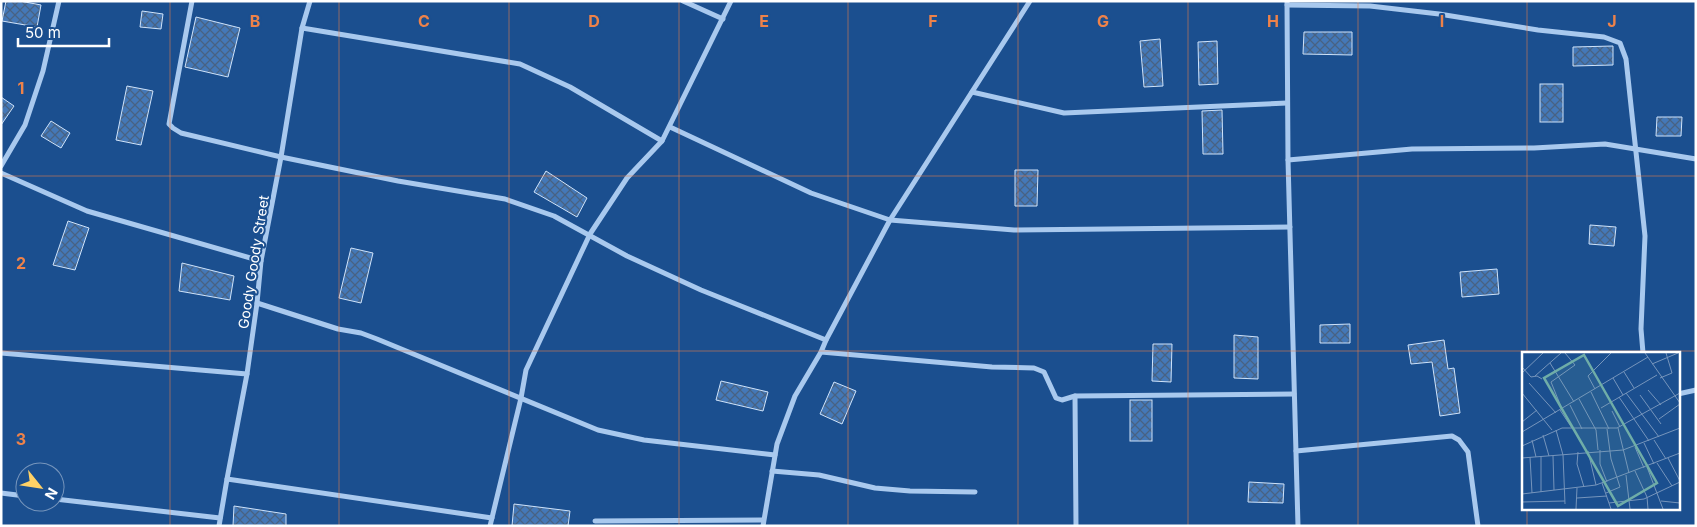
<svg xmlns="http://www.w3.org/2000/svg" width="1697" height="527" font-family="Inter,sans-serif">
  <defs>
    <pattern id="building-cross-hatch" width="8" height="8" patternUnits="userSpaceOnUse" patternTransform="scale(1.25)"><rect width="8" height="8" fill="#4478b7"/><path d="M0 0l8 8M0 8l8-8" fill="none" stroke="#486282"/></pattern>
  </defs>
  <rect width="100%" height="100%" fill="#1b4f8f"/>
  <g fill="url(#building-cross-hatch)" stroke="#cfe3fa">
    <path d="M 6,1 L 20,1 L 41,5 L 37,27 L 2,21 Z"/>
    <path d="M 142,11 L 163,14 L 161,29 L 140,27 Z"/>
    <path d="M 196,17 L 240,28 L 228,77 L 185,67 Z"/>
    <path d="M 1304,32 L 1352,32 L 1352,55 L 1303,54 Z"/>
    <path d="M 1160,39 L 1163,86 L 1144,87 L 1140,41 Z"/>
    <path d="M 1217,41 L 1218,84 L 1199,85 L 1198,42 Z"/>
    <path d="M 1613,46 L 1613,65 L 1573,66 L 1573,47 Z"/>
    <rect x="1540" y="84" width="23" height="38"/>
    <path d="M 127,86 L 153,91 L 141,145 L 116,140 Z"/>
    <path d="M 1,97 L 14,106 L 1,125 Z"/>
    <path d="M 1222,110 L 1223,154 L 1203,154 L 1202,111 Z"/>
    <path d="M 1657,117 L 1682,117 L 1681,136 L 1656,136 Z"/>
    <path d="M 51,121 L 70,133 L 61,148 L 41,136 Z"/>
    <path d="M 1015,170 L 1038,170 L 1037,206 L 1015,206 Z"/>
    <path d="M 546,171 L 587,198 L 577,217 L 534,192 Z"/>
    <path d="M 68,221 L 89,228 L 75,270 L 53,265 Z"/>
    <path d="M 1590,225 L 1616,227 L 1614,246 L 1589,244 Z"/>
    <path d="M 351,248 L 373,253 L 361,303 L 339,298 Z"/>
    <path d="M 182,263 L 234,276 L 230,300 L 179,291 Z"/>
    <path d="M 1497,269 L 1499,294 L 1462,297 L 1460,272 Z"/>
    <path d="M 1350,324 L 1350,343 L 1320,343 L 1320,325 Z"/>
    <path d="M 1234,335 L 1258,337 L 1258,379 L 1234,378 Z"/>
    <path d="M 1444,340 L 1448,369 L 1454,368 L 1460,413 L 1440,416 L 1432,362 L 1411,364 L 1408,345 Z"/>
    <path d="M 1153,344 L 1172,344 L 1171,382 L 1152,381 Z"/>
    <path d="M 721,381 L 768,392 L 763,411 L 716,400 Z"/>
    <path d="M 834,382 L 856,391 L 842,424 L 820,414 Z"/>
    <rect x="1130" y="400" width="22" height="41"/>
    <path d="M 1249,482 L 1284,484 L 1283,503 L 1248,502 Z"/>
    <path d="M 514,504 L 570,511 L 568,526 L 512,526 Z"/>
    <path d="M 234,506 L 286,514 L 286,526 L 233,526 Z"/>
  </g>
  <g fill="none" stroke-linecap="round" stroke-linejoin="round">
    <g stroke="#a9c9ee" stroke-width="5">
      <path d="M 192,1 L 169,124 L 173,128 L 181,133 L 281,157 L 398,181 L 505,199 L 554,216 L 627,256 L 701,290 L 826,340"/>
      <path d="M 683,1 L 723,19"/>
      <path d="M 1287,2 L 1288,160 L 1298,526"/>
      <path d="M 1287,5 L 1370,6 L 1439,14 L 1538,30 L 1604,37 L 1620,43 L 1626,59 L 1645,236 L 1641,329 L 1643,353"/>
      <path d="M 302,28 L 520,64 L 570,87 L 662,141"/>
      <path d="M 972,92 L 1064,113 L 1287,103"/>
      <path d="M 670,127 L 811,193 L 890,220 L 1014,230 L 1290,227"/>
      <path d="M 1288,160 L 1412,149 L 1534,148 L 1605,144 L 1696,159"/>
      <path d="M 1,166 L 25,125 L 43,71 L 59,1"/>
      <path d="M 1,173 L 87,211 L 261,261"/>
      <path d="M 257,303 L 338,329 L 361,333 L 377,339 L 598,430 L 644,440 L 775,455"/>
      <path d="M 821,352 L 992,367 L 1034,368 L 1044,372 L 1056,398 L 1062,400 L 1075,396 L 1294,394"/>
      <path d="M 1,353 L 247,374"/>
      <path d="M 1678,394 L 1696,390"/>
      <path d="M 1075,396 L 1076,526"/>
      <path d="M 1296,451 L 1452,436 L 1459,440 L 1468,452 L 1478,526"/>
      <path d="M 772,471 L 819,475 L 875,488 L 910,491 L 975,492"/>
      <path d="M 227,479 L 492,518"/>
      <path d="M 1,493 L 25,496"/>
      <path d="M 55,499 L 220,518"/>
      <path d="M 595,521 L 763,520"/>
      <path d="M 219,526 L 227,479 L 247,374 L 257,303 L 261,261 L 281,157 L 302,28 L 310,1"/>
      <path d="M 490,526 L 521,398 L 526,370 L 590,234 L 627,178 L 662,141 L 731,1"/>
      <path d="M 763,526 L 777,444 L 795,396 L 821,352 L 826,340 L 890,220 L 1030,1"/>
    </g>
  </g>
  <path fill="none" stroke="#ee8249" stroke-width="1" stroke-opacity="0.55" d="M 170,1 L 170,526M 339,1 L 339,526M 509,1 L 509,526M 679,1 L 679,526M 848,1 L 848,526M 1018,1 L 1018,526M 1188,1 L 1188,526M 1358,1 L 1358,526M 1527,1 L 1527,353M 1,176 L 1696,176M 1,351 L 1696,351M 1527,508 L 1527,526"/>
  <g text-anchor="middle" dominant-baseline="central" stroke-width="4" stroke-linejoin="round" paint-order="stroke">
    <g font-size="14" fill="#fff" stroke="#1b4f8f">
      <text transform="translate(253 262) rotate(-81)">Goody Goody Street</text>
    </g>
  </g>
  <g transform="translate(1522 352)">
    <rect width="158" height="158" fill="#1b4f8f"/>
    <path fill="none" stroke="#7695bc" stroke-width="1" d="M 123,1 L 158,51M 28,11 L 52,50M 130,12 L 156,1M 0,15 L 9,25 L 15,24 L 20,27M 102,20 L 112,36M 0,21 L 21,1M 13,24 L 39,1M 91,26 L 101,43M 138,26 L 150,21 L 144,1M 7,31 L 34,61M 73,37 L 66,24 L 89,1M 126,38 L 139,53M 69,40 L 87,77M 0,41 L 30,78M 104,41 L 137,85M 118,43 L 139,72M 97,45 L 127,89M 57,47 L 74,78 L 76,98M 48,53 L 60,77M 79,56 L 135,23M 40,57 L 29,30 L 53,13 L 43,1M 38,58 L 50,76M 90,59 L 98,75M 137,67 L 158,52M 0,70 L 15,58M 96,76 L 107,121M 34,78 L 41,103 L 43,152M 0,80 L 126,5M 21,83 L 27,104M 10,88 L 14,105M 132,88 L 144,107M 122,91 L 132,112M 0,94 L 40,76 L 95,76 L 158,41M 113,95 L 122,116M 78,98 L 78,112 L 85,130M 66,99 L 74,133M 56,100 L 55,112 L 62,135M 19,104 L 19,140M 31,104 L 32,138M 8,105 L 10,141M 0,106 L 101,98 L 158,76M 146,106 L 158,129M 135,111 L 150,134M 125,115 L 141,157M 113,119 L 125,145 L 126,157M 104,123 L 108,157M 80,131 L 89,157M 84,141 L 98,135 L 89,107 L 85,77M 0,142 L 74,133 L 158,101M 55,146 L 85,144M 139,149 L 158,151M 0,150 L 43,149M 87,151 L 122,147 L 158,130M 54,157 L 55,136"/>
    <path fill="#6fada8" fill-opacity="0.15" stroke="#6fada8" stroke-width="2.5" d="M 62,3 L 135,131 L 96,154 L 22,26 Z"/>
    <rect width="158" height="158" fill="none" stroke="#fff" stroke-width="2.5"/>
  </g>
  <g font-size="16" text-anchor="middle" font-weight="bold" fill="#ee8249" stroke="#1b4f8f" stroke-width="4" stroke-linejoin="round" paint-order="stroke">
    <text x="255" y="27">B</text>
    <text x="424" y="27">C</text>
    <text x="594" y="27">D</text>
    <text x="764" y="27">E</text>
    <text x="933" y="27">F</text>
    <text x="1103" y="27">G</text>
    <text x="1273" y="27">H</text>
    <text x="1442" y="27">I</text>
    <text x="1612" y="27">J</text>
    <text x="21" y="94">1</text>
    <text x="21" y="269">2</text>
    <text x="21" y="445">3</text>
  </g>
  <rect width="1697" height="527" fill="none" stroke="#ffffff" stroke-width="5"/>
  <g transform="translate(40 487) rotate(120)"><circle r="24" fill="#1b4f8f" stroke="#7695bc"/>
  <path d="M0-4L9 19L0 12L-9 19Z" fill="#ffd166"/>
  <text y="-8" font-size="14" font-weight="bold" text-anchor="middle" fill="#ffffff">N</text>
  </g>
  <path d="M18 38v8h91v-8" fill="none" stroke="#ffffff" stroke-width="2.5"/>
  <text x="25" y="38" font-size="15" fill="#ffffff" stroke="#1b4f8f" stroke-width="4" paint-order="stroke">50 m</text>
</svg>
